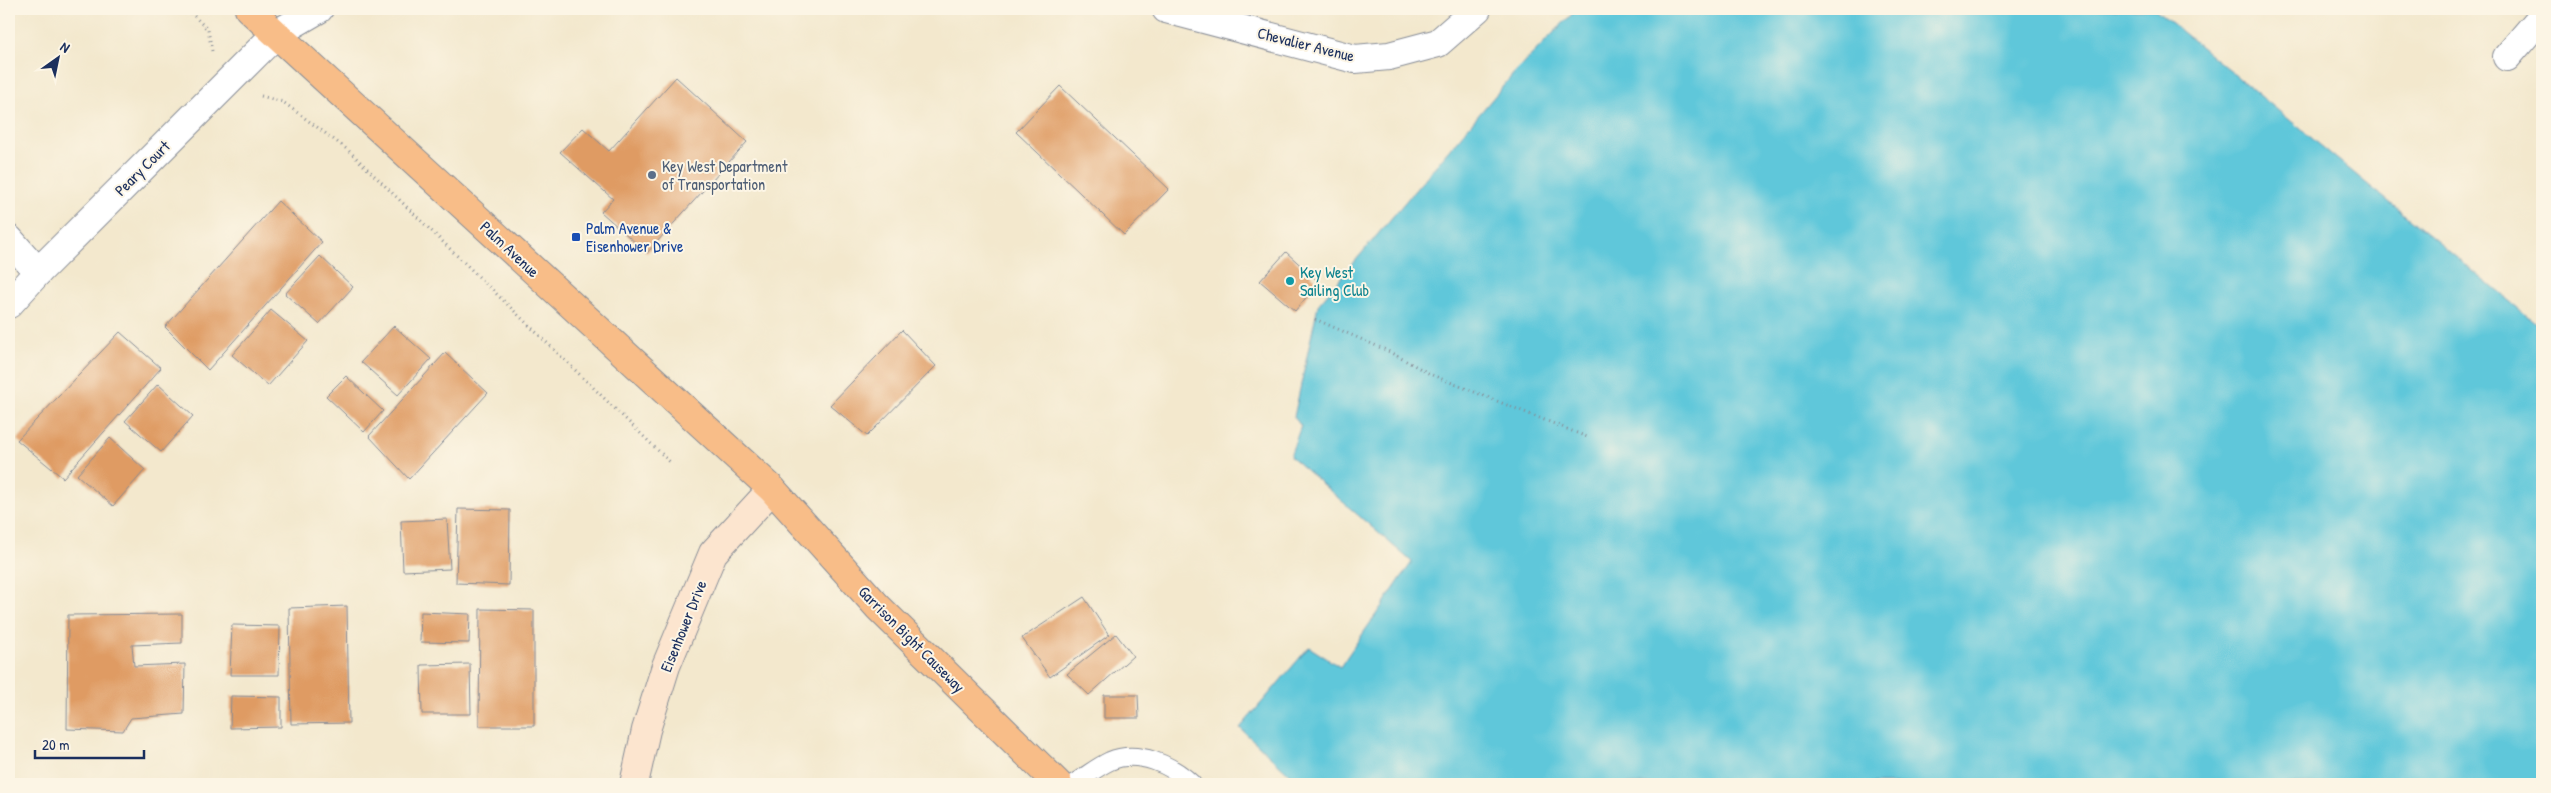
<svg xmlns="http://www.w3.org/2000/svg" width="2551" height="793" font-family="'Patrick Hand',sans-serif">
  <rect width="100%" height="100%" fill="#fcf5e5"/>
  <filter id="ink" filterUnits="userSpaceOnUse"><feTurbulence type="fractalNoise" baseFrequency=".02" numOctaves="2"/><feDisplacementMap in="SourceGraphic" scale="10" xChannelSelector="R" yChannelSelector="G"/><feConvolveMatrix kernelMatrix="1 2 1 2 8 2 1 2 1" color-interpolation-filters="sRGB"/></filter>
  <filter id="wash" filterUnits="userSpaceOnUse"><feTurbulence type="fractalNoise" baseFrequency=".0096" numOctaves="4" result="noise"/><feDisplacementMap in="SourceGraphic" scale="20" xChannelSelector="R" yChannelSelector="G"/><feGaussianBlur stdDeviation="1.12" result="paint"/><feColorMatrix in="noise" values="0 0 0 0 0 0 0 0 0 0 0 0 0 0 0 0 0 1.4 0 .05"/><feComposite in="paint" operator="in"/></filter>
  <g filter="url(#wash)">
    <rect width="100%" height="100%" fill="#f3e8cd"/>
    <path fill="#5ec7da" stroke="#3c7b9c" d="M 1577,9 L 2155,9 L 2542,328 L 2542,784 L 1300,784 L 1240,728 L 1309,647 L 1340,667 L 1412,562 L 1290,456 L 1301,426 L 1294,417 L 1318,305 L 1515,72 Z"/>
    <g id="blocks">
      <g fill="#df9b64">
        <path d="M 676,77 L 747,142 L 647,253 L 601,212 L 613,199 L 560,152 L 583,128 L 609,151 Z"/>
        <path d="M 1060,86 L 1169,189 L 1124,235 L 1016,132 Z"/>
        <path d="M 278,201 L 322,242 L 208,370 L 165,327 Z"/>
        <path d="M 1286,252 L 1319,282 L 1295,311 L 1260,281 Z"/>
        <path d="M 320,256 L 353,287 L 319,324 L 285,294 Z"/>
        <path d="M 271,310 L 308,341 L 268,386 L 232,355 Z"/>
        <path d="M 394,326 L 431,359 L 398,395 L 361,362 Z"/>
        <path d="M 902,330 L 936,366 L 867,436 L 830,405 Z"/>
        <path d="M 120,332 L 161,368 L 63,478 L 17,440 Z"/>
        <path d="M 445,353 L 488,393 L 409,479 L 369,436 Z"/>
        <path d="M 346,376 L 383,411 L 364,432 L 326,396 Z"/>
        <path d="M 158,384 L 193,416 L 161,452 L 125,421 Z"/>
        <path d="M 110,438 L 145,470 L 113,506 L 77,475 Z"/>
        <path d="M 458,509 L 510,510 L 509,585 L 456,583 Z"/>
        <path d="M 447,519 L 450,569 L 403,571 L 401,521 Z"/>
        <path d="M 1084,597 L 1109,635 L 1050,677 L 1022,638 Z"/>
        <path d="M 347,606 L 349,723 L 291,724 L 289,608 Z"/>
        <path d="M 480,609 L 534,610 L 534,726 L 479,726 Z"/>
        <path d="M 421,612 L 470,614 L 469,643 L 420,642 Z"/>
        <path d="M 182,614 L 182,643 L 132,645 L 134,666 L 185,664 L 184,714 L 131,718 L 123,731 L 67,729 L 68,615 Z"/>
        <path d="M 232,625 L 280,626 L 279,675 L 230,675 Z"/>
        <path d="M 1116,634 L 1133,656 L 1089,695 L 1067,674 Z"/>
        <path d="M 470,664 L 471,714 L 422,714 L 421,665 Z"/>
        <path d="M 1104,695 L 1138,695 L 1139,718 L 1104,718 Z"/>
        <path d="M 231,696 L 281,697 L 281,727 L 230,728 Z"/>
      </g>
    </g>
  </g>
  <g filter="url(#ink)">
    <use href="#blocks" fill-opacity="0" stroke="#878c96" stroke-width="1"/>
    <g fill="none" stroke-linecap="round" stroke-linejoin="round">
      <defs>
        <path id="lane" d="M 1073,784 C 1085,777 1097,767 1110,761 C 1138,749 1172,765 1192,784"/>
        <g id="street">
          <path d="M 1166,9 L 1355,59 L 1389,56 L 1438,43 L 1477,9"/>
          <path d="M 2507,57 L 2542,16"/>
          <path d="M 9,239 L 38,272"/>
          <path d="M 9,304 L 38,272 L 276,34 L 319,9"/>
        </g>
        <path id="secondary" d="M 634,784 L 646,730 L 666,666 L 713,553 L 772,489"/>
        <path id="primary" d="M 249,9 L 772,489 L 878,607 L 1058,784"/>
      </defs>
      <use href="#lane" stroke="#878c96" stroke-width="20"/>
      <use href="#street" stroke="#878c96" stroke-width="30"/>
      <use href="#secondary" stroke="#878c96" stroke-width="30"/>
      <use href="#primary" stroke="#878c96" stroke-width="30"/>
      <g stroke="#878c96" stroke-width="3" stroke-dasharray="1 4" stroke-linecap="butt">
        <path d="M 187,9 L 208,30 L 212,51"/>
        <path d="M 261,96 L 283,102 L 348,150 L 671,463"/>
        <path d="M 1315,319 L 1386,350 L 1432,375 L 1587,437"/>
      </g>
      <use href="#lane" stroke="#fff" stroke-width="18"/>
      <use href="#street" stroke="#fff" stroke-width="28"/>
      <use href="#secondary" stroke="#fce5cf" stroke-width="28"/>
      <use href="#primary" stroke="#f8bd88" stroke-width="28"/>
    </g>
  </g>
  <circle fill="#5c6f8a" stroke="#fcf5e5" stroke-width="2" cx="652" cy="175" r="5"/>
  <rect fill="#1a4fb4" stroke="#fcf5e5" stroke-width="2" x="571" y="232" width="10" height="10" rx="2.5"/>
  <circle fill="#0f9aa8" stroke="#fcf5e5" stroke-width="2" cx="1290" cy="281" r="5"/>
  <g text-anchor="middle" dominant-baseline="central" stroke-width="4" stroke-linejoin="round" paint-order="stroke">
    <g font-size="16" fill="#1b2f5e" stroke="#fcf5e5">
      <text transform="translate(1306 44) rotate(14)">Chevalier Avenue</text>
      <text transform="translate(142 168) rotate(-45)">Peary Court</text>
      <text transform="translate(510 249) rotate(43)">Palm Avenue</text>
      <text transform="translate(683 626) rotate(-68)">Eisenhower Drive</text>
      <text transform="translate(912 639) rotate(45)">Garrison Bight Causeway</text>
    </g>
    <g font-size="16" fill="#4e5e75" stroke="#fcf5e5" text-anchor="start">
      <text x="662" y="166">Key West Department<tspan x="662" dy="18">of Transportation</tspan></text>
    </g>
    <g font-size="16" fill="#164399" stroke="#fcf5e5" text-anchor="start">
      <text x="586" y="228">Palm Avenue &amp;<tspan x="586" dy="18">Eisenhower Drive</tspan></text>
    </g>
    <g font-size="16" fill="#0d838f" stroke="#fcf5e5" text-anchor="start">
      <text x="1300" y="272">Key West<tspan x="1300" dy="18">Sailing Club</tspan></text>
    </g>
  </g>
  <rect width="2551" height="793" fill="none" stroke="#fcf5e5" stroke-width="30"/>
  <g transform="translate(58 58) rotate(33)" stroke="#fcf5e5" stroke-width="4" paint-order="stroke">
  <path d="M0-4L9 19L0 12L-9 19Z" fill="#1b2f5e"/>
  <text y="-8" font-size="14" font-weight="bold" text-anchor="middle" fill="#1b2f5e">N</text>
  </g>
  <path d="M35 750v8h109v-8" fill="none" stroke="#1b2f5e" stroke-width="2.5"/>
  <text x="42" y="750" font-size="15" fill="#1b2f5e" stroke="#fcf5e5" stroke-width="4" paint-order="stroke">20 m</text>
</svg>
